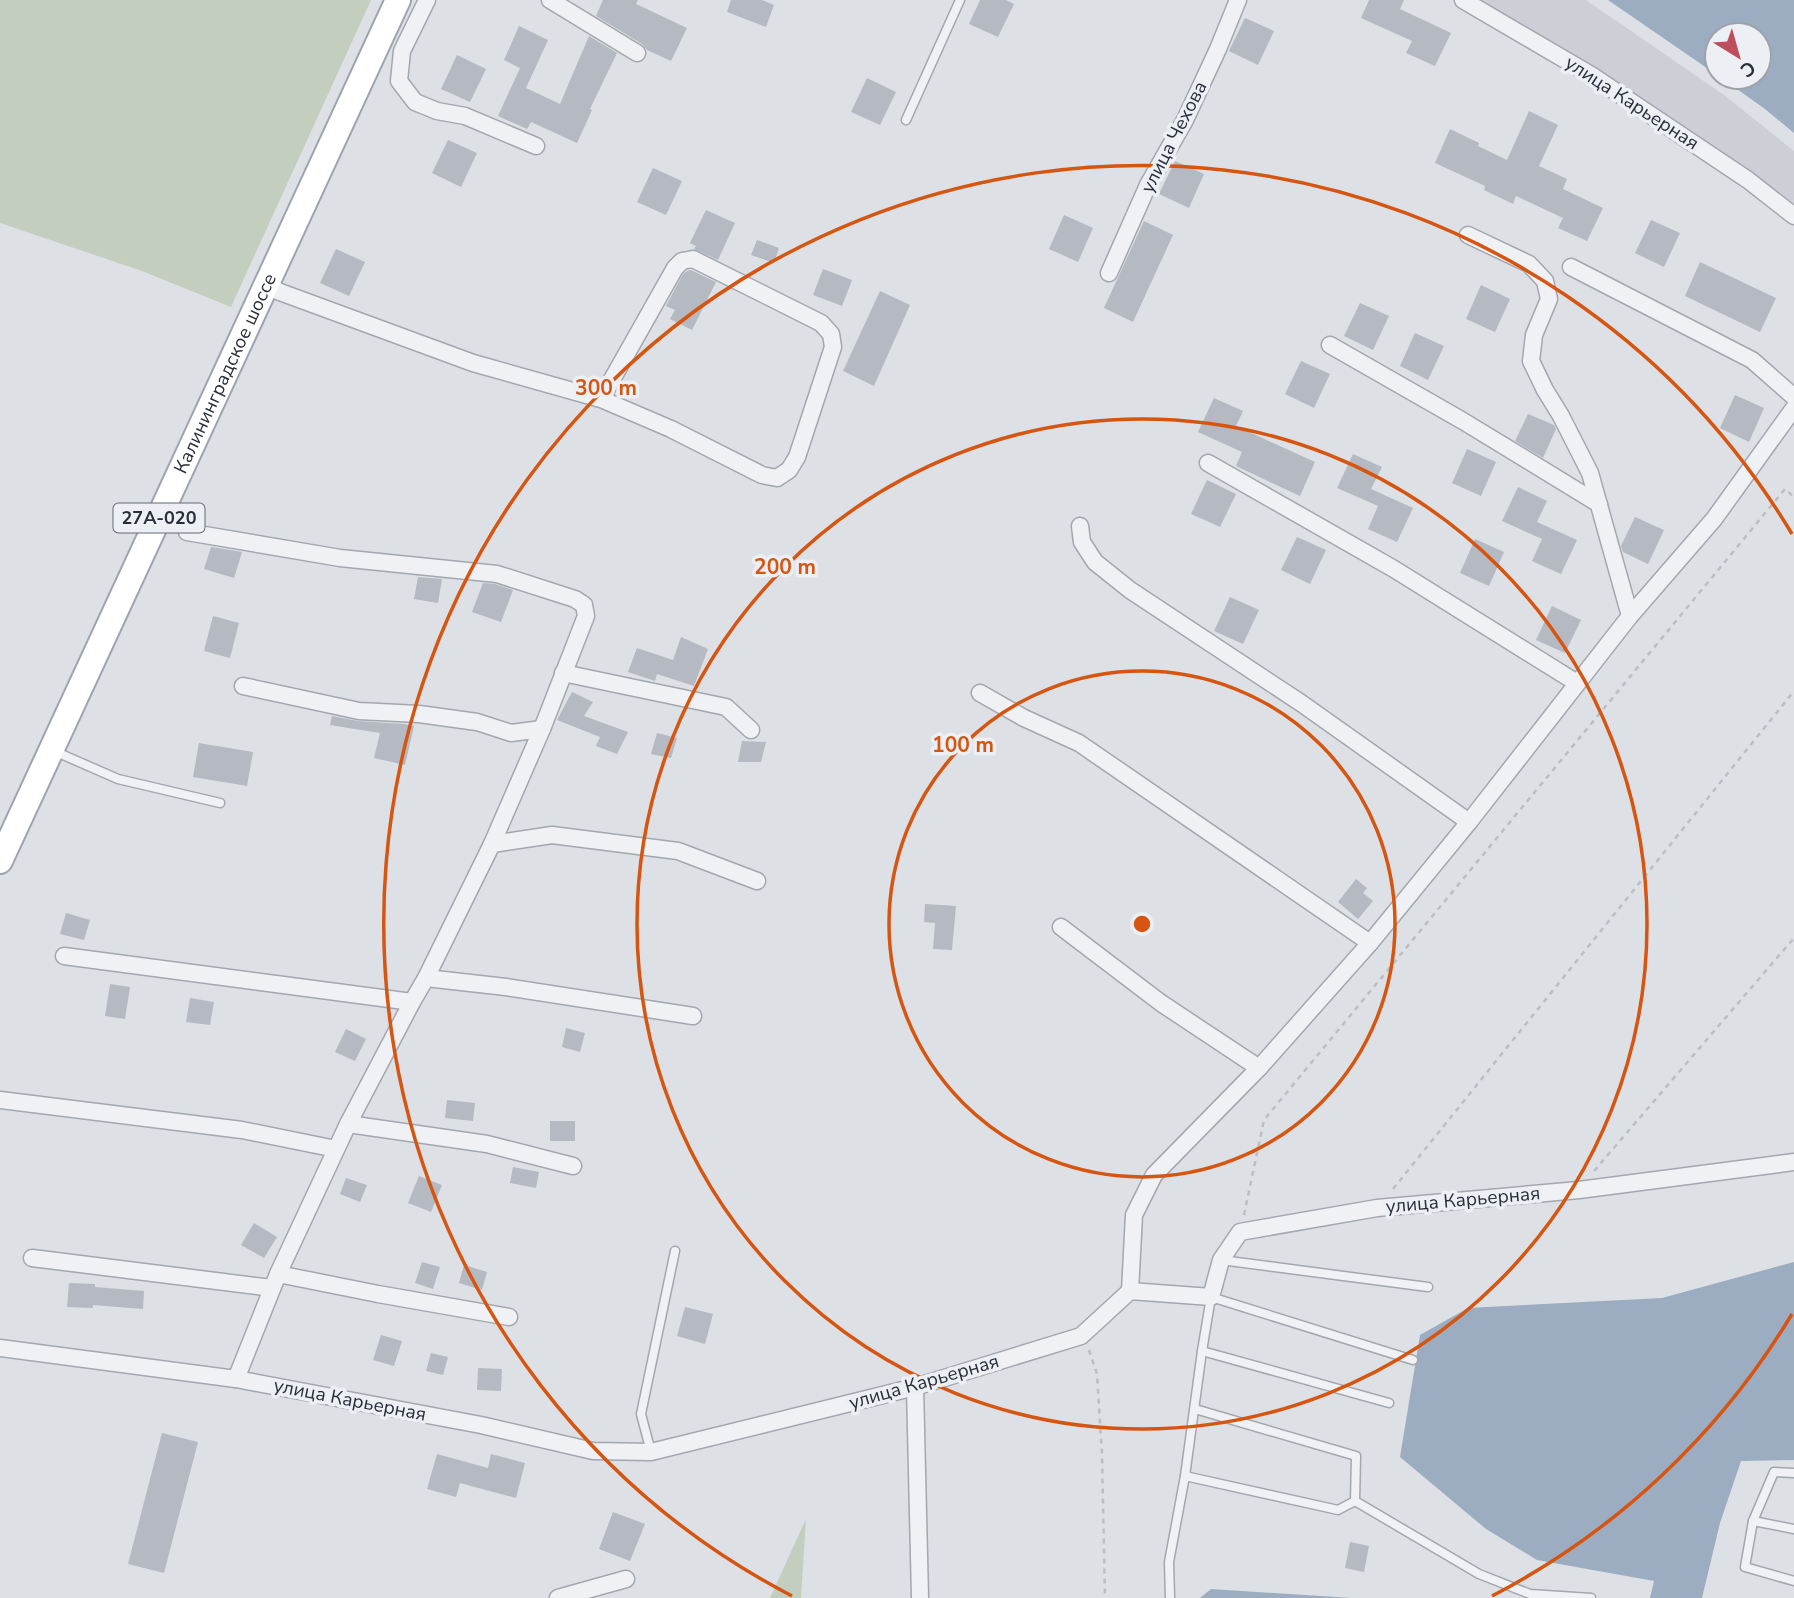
<svg xmlns="http://www.w3.org/2000/svg" width="1794" height="1598" font-family="'Nunito Sans',sans-serif">
  <rect width="100%" height="100%" fill="#dde0e5"/>
  <path fill="#cccfd6" d="M 1478,0 L 1586,0 L 1724,95 L 1794,151 L 1794,210 Z"/>
  <g fill="#c3cebf">
    <path d="M 0,0 L 371,0 L 231,307 L 142,271 L 0,223 Z"/>
    <path d="M 806,1519 L 801,1598 L 770,1598 Z"/>
  </g>
  <g fill="#9cadc2">
    <path d="M 1608,0 L 1794,0 L 1794,133 L 1765,109 L 1720,77 L 1759,77 L 1759,35 L 1717,35 L 1717,75 Z"/>
    <path d="M 1794,1262 L 1794,1460 L 1741,1461 L 1720,1523 L 1702,1598 L 1650,1598 L 1654,1581 L 1537,1560 L 1486,1529 L 1400,1457 L 1420,1335 L 1468,1308 L 1662,1298 Z"/>
    <path d="M 1211,1589 L 1352,1598 L 1200,1598 Z"/>
  </g>
  <g fill="#b5b9c1">
    <path d="M 603,0 L 638,0 L 636,4 L 687,28 L 671,61 L 647,50 L 642,44 L 596,16 Z"/>
    <path d="M 731,0 L 762,0 L 774,5 L 766,27 L 727,12 Z"/>
    <path d="M 980,0 L 1006,0 L 1014,4 L 998,37 L 969,24 Z"/>
    <path d="M 1369,0 L 1404,0 L 1400,9 L 1451,33 L 1435,66 L 1406,53 L 1412,41 L 1361,18 Z"/>
    <path d="M 1245,18 L 1274,31 L 1258,65 L 1229,51 Z"/>
    <path d="M 519,26 L 548,40 L 526,88 L 560,104 L 589,36 L 617,53 L 590,109 L 592,110 L 577,143 L 531,122 L 527,129 L 498,116 L 520,68 L 504,60 Z"/>
    <path d="M 457,55 L 486,69 L 470,102 L 441,89 Z"/>
    <path d="M 867,78 L 896,92 L 880,125 L 851,112 Z"/>
    <path d="M 1529,111 L 1558,125 L 1539,166 L 1567,179 L 1563,189 L 1603,208 L 1587,241 L 1558,228 L 1563,218 L 1516,196 L 1513,204 L 1484,190 L 1485,186 L 1435,163 L 1450,129 L 1479,143 L 1478,146 L 1507,160 Z"/>
    <path d="M 448,140 L 477,153 L 461,187 L 432,173 Z"/>
    <path d="M 1175,161 L 1204,174 L 1189,208 L 1159,194 Z"/>
    <path d="M 653,168 L 682,181 L 666,215 L 637,202 Z"/>
    <path d="M 706,210 L 735,223 L 718,260 L 694,249 L 696,246 L 690,243 Z"/>
    <path d="M 1064,215 L 1093,228 L 1078,262 L 1049,249 Z"/>
    <path d="M 1651,220 L 1680,233 L 1664,267 L 1635,253 Z"/>
    <path d="M 1144,221 L 1173,235 L 1133,322 L 1104,308 Z"/>
    <path d="M 757,240 L 779,248 L 774,263 L 751,255 Z"/>
    <path d="M 336,249 L 365,262 L 349,296 L 320,283 Z"/>
    <path d="M 1700,262 L 1776,298 L 1760,332 L 1685,296 Z"/>
    <path d="M 823,269 L 852,280 L 842,306 L 813,295 Z"/>
    <path d="M 691,270 L 716,282 L 692,330 L 670,319 L 675,310 L 666,306 L 683,274 L 687,271 Z"/>
    <path d="M 1481,285 L 1510,299 L 1495,332 L 1466,319 Z"/>
    <path d="M 880,291 L 910,305 L 874,386 L 843,371 Z"/>
    <path d="M 1360,303 L 1389,316 L 1373,350 L 1344,336 Z"/>
    <path d="M 1415,333 L 1444,346 L 1428,380 L 1400,366 Z"/>
    <path d="M 1301,361 L 1330,374 L 1314,408 L 1285,394 Z"/>
    <path d="M 1735,395 L 1764,408 L 1749,442 L 1720,428 Z"/>
    <path d="M 1214,398 L 1243,411 L 1236,426 L 1315,462 L 1300,496 L 1236,466 L 1242,452 L 1198,432 Z"/>
    <path d="M 1528,414 L 1554,425 L 1556,429 L 1543,458 L 1515,441 Z"/>
    <path d="M 1467,449 L 1496,462 L 1481,496 L 1452,483 Z"/>
    <path d="M 1353,454 L 1382,467 L 1371,489 L 1413,508 L 1397,542 L 1368,529 L 1378,506 L 1337,488 Z"/>
    <path d="M 1207,480 L 1236,494 L 1220,527 L 1191,514 Z"/>
    <path d="M 1518,487 L 1547,501 L 1537,522 L 1577,540 L 1561,574 L 1532,561 L 1542,539 L 1502,521 Z"/>
    <path d="M 1635,517 L 1664,530 L 1648,564 L 1623,552 L 1621,546 Z"/>
    <path d="M 1297,537 L 1326,550 L 1310,584 L 1281,570 Z"/>
    <path d="M 1475,539 L 1504,552 L 1489,586 L 1460,573 Z"/>
    <path d="M 211,547 L 242,552 L 234,578 L 204,569 Z"/>
    <path d="M 418,577 L 442,579 L 438,603 L 414,599 Z"/>
    <path d="M 483,583 L 495,584 L 513,590 L 501,622 L 472,612 Z"/>
    <path d="M 1230,597 L 1259,610 L 1243,644 L 1214,631 Z"/>
    <path d="M 1552,606 L 1581,620 L 1565,653 L 1536,640 Z"/>
    <path d="M 213,616 L 239,623 L 230,658 L 204,651 Z"/>
    <path d="M 681,637 L 708,649 L 694,686 L 657,674 L 655,681 L 628,672 L 637,648 L 673,660 Z"/>
    <path d="M 572,692 L 593,702 L 584,716 L 628,732 L 617,754 L 596,746 L 600,737 L 557,720 Z"/>
    <path d="M 332,716 L 358,721 L 404,724 L 414,726 L 405,765 L 374,758 L 380,733 L 330,725 Z"/>
    <path d="M 657,733 L 677,738 L 671,758 L 651,754 Z"/>
    <path d="M 742,741 L 766,742 L 761,762 L 738,762 Z"/>
    <path d="M 199,743 L 253,752 L 247,786 L 193,777 Z"/>
    <path d="M 1356,879 L 1367,888 L 1363,893 L 1373,901 L 1358,919 L 1338,902 Z"/>
    <path d="M 925,904 L 956,906 L 952,950 L 933,949 L 935,923 L 924,922 Z"/>
    <path d="M 66,913 L 90,920 L 84,940 L 60,934 Z"/>
    <path d="M 110,984 L 130,987 L 125,1019 L 105,1016 Z"/>
    <path d="M 190,998 L 214,1002 L 210,1025 L 186,1022 Z"/>
    <path d="M 566,1028 L 585,1033 L 580,1052 L 562,1047 Z"/>
    <path d="M 346,1029 L 366,1039 L 355,1061 L 335,1052 Z"/>
    <path d="M 447,1100 L 475,1103 L 473,1121 L 445,1118 Z"/>
    <rect x="550" y="1121" width="25" height="20"/>
    <path d="M 513,1167 L 539,1172 L 536,1188 L 510,1183 Z"/>
    <path d="M 419,1176 L 442,1185 L 431,1212 L 408,1203 Z"/>
    <path d="M 346,1178 L 367,1185 L 360,1202 L 340,1194 Z"/>
    <path d="M 254,1223 L 277,1237 L 264,1258 L 241,1245 Z"/>
    <path d="M 422,1262 L 440,1267 L 433,1289 L 415,1283 Z"/>
    <path d="M 464,1265 L 487,1272 L 482,1290 L 459,1283 Z"/>
    <path d="M 69,1283 L 95,1284 L 95,1287 L 144,1291 L 143,1309 L 93,1305 L 93,1308 L 67,1307 Z"/>
    <path d="M 685,1307 L 713,1314 L 705,1344 L 677,1336 Z"/>
    <path d="M 381,1335 L 402,1341 L 394,1366 L 373,1360 Z"/>
    <path d="M 431,1353 L 448,1357 L 443,1375 L 426,1371 Z"/>
    <path d="M 478,1368 L 502,1369 L 501,1391 L 477,1390 Z"/>
    <path d="M 162,1433 L 198,1442 L 164,1573 L 128,1564 Z"/>
    <path d="M 437,1454 L 488,1468 L 491,1454 L 525,1463 L 516,1498 L 460,1483 L 456,1497 L 427,1489 Z"/>
    <path d="M 613,1512 L 645,1524 L 630,1561 L 599,1549 Z"/>
    <path d="M 1350,1542 L 1369,1546 L 1364,1572 L 1345,1568 Z"/>
  </g>
  <g fill="none" stroke-linecap="round" stroke-linejoin="round">
    <defs>
      <g id="lane">
        <path d="M 906,120 L 960,0"/>
        <path d="M 54,751 L 118,779 L 220,803"/>
        <path d="M 1221,1260 L 1428,1287"/>
        <path d="M 1202,1351 L 1389,1403"/>
        <path d="M 1195,1409 L 1356,1456 L 1355,1501 L 1479,1574 L 1530,1594 L 1591,1598"/>
        <path d="M 651,1452 L 641,1414 L 675,1251"/>
        <path d="M 1794,1473 L 1774,1472 L 1753,1521 L 1745,1567 L 1794,1581"/>
        <path d="M 1185,1476 L 1338,1510 L 1355,1501"/>
        <path d="M 1753,1521 L 1794,1529"/>
        <path d="M 1170,1597 L 1169,1562 L 1185,1476 L 1202,1351 L 1211,1297 L 1413,1360"/>
      </g>
      <g id="street">
        <path d="M 427,0 L 402,51 L 399,81 L 415,102 L 437,111 L 465,116 L 536,146"/>
        <path d="M 550,0 L 637,53"/>
        <path d="M 1463,0 L 1591,75 L 1748,180 L 1794,216"/>
        <path d="M 1468,235 L 1529,264 L 1545,281 L 1549,299 L 1534,335 L 1531,361 L 1545,390 L 1561,416 L 1590,473 L 1630,616"/>
        <path d="M 1571,267 L 1752,360 L 1794,397"/>
        <path d="M 1109,273 L 1148,185 L 1185,120 L 1218,49 L 1238,0"/>
        <path d="M 266,285 L 280,292 L 473,363 L 601,399 L 675,268 L 682,261 L 693,259 L 821,323 L 831,334 L 833,347 L 797,457 L 789,470 L 777,478 L 762,475 L 671,429 L 601,399"/>
        <path d="M 1330,345 L 1463,421 L 1599,504"/>
        <path d="M 1208,463 L 1394,569 L 1577,683"/>
        <path d="M 1080,526 L 1082,542 L 1095,562 L 1130,590 L 1301,703 L 1469,822"/>
        <path d="M 187,532 L 340,558 L 497,574 L 575,599 L 584,605 L 586,616 L 542,729 L 492,844 L 426,978 L 412,1002 L 348,1124 L 278,1274 L 236,1379"/>
        <path d="M 563,673 L 726,707 L 751,730"/>
        <path d="M 243,686 L 359,711 L 419,714 L 477,722 L 511,733 L 542,729"/>
        <path d="M 980,693 L 1024,718 L 1079,743 L 1370,943"/>
        <path d="M 492,844 L 552,835 L 678,851 L 757,881"/>
        <path d="M 1061,927 L 1161,1003 L 1259,1068"/>
        <path d="M 64,956 L 412,1002"/>
        <path d="M 426,978 L 506,987 L 693,1016"/>
        <path d="M 0,1100 L 242,1130 L 336,1149"/>
        <path d="M 348,1124 L 487,1144 L 573,1166"/>
        <path d="M 32,1258 L 272,1288"/>
        <path d="M 278,1274 L 378,1294 L 509,1317"/>
        <path d="M 1130,1291 L 1134,1215 L 1154,1175 L 1259,1068 L 1370,943 L 1469,822 L 1630,616 L 1714,519 L 1794,408"/>
        <path d="M 0,1348 L 236,1379 L 481,1425 L 593,1451 L 651,1452 L 915,1387 L 1081,1336 L 1130,1291 L 1211,1297 L 1221,1260 L 1240,1232 L 1377,1208 L 1579,1190 L 1794,1162"/>
        <path d="M 915,1387 L 920,1598"/>
        <path d="M 558,1598 L 626,1579"/>
      </g>
      <g id="primary">
        <path id="s1" d="M 0,861 L 398,0"/>
      </g>
    </defs>
    <use href="#lane" stroke="#a3a7ae" stroke-width="11"/>
    <use href="#street" stroke="#a3a7ae" stroke-width="19"/>
    <use href="#primary" stroke="#9ea4af" stroke-width="28"/>
    <g stroke="#bcbec4" stroke-width="2.5" stroke-dasharray="5 5" stroke-linecap="butt">
      <path d="M 1594,1171 L 1794,938"/>
      <path d="M 1393,1189 L 1794,691"/>
      <path d="M 1244,1215 L 1264,1120 L 1785,489 L 1794,497"/>
      <path d="M 1089,1350 L 1097,1374 L 1102,1454 L 1105,1598"/>
    </g>
    <use href="#lane" stroke="#eff1f4" stroke-width="8"/>
    <use href="#street" stroke="#eff1f4" stroke-width="16"/>
    <use href="#primary" stroke="#fff" stroke-width="24"/>
  </g>
  <g fill="none" stroke="#d55511" stroke-width="3.5">
    <circle cx="1142" cy="924" r="253"/>
    <circle cx="1142" cy="924" r="505"/>
    <path d="M1792 1314A758 758 0 0 1 1492 1596M792 1596A758 758 0 1 1 1792 534"/>
  </g>
  <g text-anchor="middle" dominant-baseline="central" stroke-width="7" stroke-linejoin="round" paint-order="stroke">
    <rect fill="#eceff3" stroke="#646872" stroke-width="2" x="113.5" y="503.5" width="91" height="29" rx="5"/>
    <g font-size="18" font-weight="bold" fill="#292e3a">
      <text x="159" y="518">27А-020</text>
    </g>
    <g font-size="19" fill="#292e3a" stroke="#eceff3">
      <text transform="translate(1632 103) rotate(33)">улица Карьерная</text>
      <text transform="translate(1174 137) rotate(-63)">улица Чехова</text>
      <text stroke="none"><textPath href="#s1" startOffset="537">Калининградское шоссе</textPath></text>
      <text transform="translate(1463 1200) rotate(-5)">улица Карьерная</text>
      <text transform="translate(924 1382) rotate(-16)">улица Карьерная</text>
      <text transform="translate(350 1400) rotate(11)">улица Карьерная</text>
    </g>
  </g>
  <circle cx="1142" cy="924" r="10" fill="#d55511" stroke="#eceff3" stroke-width="3.5"/>
  <g font-size="21" text-anchor="middle" font-weight="bold" fill="#d55511" stroke="#eceff3" stroke-width="7" stroke-linejoin="round" paint-order="stroke">
    <text x="606" y="395">300 m</text>
    <text x="785" y="574">200 m</text>
    <text x="963" y="752">100 m</text>
  </g>
  <g transform="translate(1738 56) rotate(143)"><circle r="33" fill="#eceff3" stroke="#9ea2a9" stroke-width="2"/>
  <path d="M0-5L12 26L0 18L-12 26Z" fill="#bd4f5c"/>
  <text y="-10" font-size="19" font-weight="bold" text-anchor="middle" fill="#292e3a">С</text>
  </g>
</svg>
